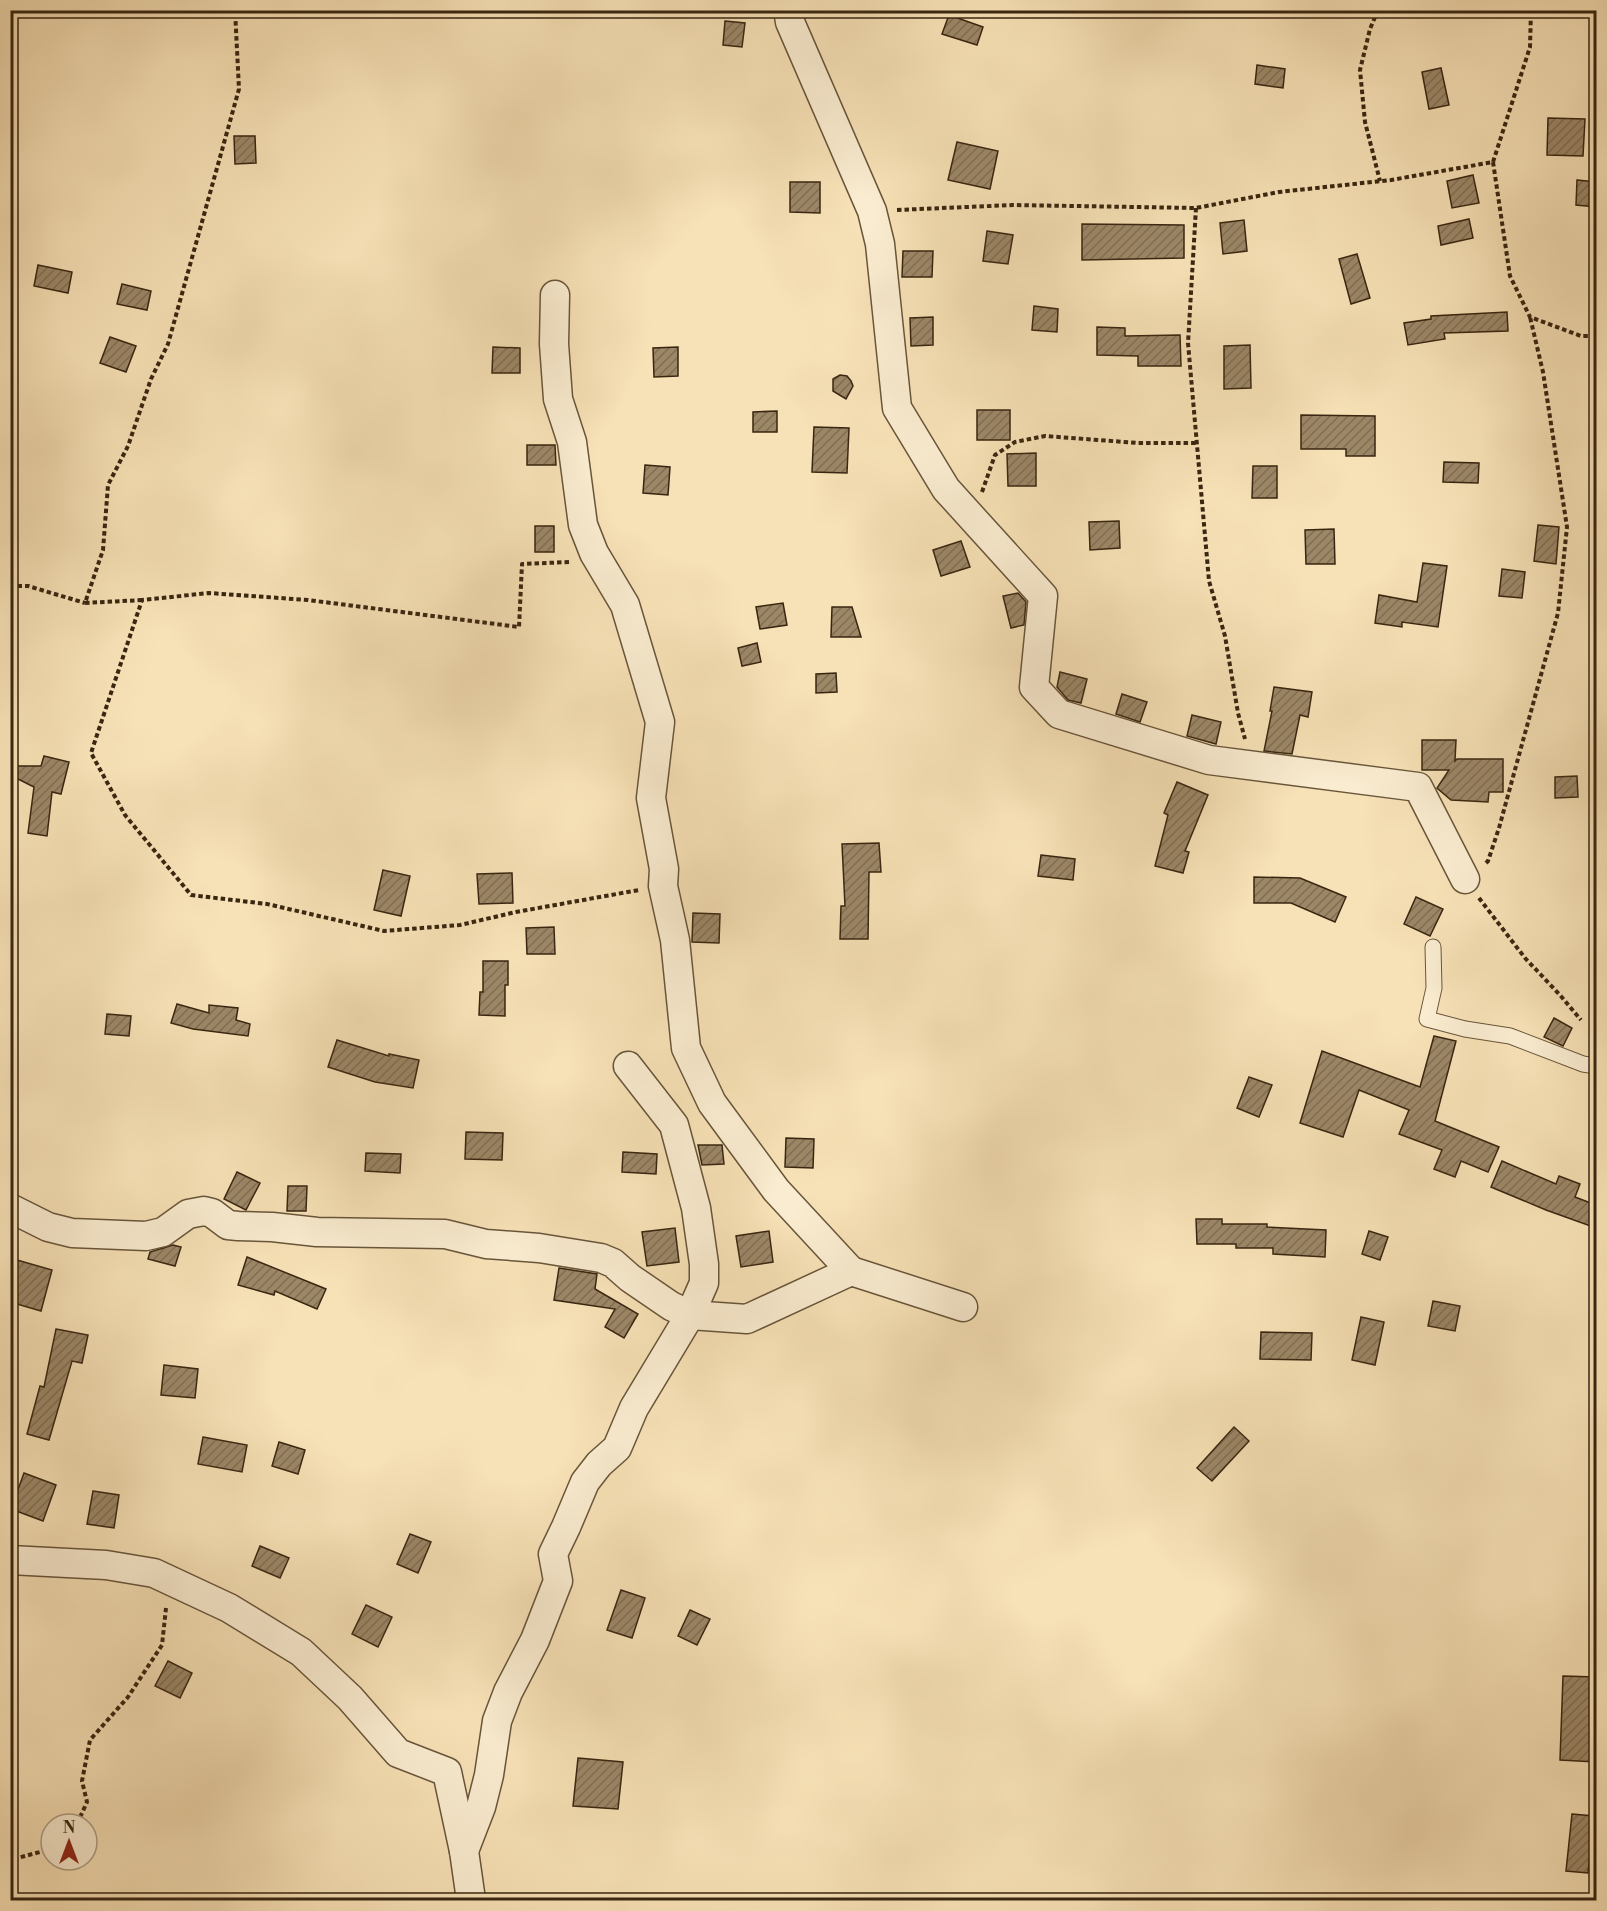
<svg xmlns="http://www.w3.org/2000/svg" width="1607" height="1911" font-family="'Libre Bodoni',serif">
  <defs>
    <pattern id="building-hatch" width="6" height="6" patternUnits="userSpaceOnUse" patternTransform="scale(1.5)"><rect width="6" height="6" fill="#9c8767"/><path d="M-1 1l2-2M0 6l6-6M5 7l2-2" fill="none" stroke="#806e53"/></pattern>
  </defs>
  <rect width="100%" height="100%" fill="#f7e1b6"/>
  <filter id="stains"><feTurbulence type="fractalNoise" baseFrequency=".00333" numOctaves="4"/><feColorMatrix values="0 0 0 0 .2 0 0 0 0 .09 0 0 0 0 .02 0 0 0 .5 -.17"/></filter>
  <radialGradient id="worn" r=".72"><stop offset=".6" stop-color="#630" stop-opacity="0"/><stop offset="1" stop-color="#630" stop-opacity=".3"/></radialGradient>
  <g fill="url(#building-hatch)" stroke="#392611" stroke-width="1.5">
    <path d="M 949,15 L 983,27 L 977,45 L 942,34 Z"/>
    <path d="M 725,21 L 745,23 L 742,47 L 723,45 Z"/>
    <path d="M 1257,65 L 1285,69 L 1283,88 L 1255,84 Z"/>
    <path d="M 1441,68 L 1449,105 L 1429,109 L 1422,72 Z"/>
    <path d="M 1548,118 L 1585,119 L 1583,156 L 1547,155 Z"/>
    <path d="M 234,136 L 255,136 L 256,163 L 235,164 Z"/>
    <path d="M 957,142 L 998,151 L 990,189 L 948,180 Z"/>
    <path d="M 1473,175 L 1479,203 L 1452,208 L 1447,181 Z"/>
    <path d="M 1577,180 L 1596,182 L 1596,207 L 1576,205 Z"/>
    <path d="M 790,182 L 820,182 L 820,213 L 790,212 Z"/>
    <path d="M 1469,219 L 1473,238 L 1441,245 L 1438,226 Z"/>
    <path d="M 1244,220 L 1247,251 L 1223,254 L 1220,223 Z"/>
    <path d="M 1082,224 L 1184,225 L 1184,258 L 1082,260 Z"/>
    <path d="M 987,231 L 1013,235 L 1008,264 L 983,261 Z"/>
    <path d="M 903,251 L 933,251 L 932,277 L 902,277 Z"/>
    <path d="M 1357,254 L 1370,298 L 1351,304 L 1339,259 Z"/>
    <path d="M 38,265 L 72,272 L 68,293 L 34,286 Z"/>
    <path d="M 122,284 L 151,291 L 147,310 L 117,304 Z"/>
    <path d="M 1034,306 L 1058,309 L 1057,332 L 1032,330 Z"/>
    <path d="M 1507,312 L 1508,331 L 1444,333 L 1445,339 L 1408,345 L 1404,323 L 1431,319 L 1431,316 Z"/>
    <path d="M 933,317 L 933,345 L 911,346 L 910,318 Z"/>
    <path d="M 1097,327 L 1125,328 L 1125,336 L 1180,335 L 1181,366 L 1138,366 L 1138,356 L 1097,355 Z"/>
    <path d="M 110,337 L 136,346 L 126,372 L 100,363 Z"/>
    <path d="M 1250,345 L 1251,388 L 1224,389 L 1224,346 Z"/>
    <path d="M 493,347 L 520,348 L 520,373 L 492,373 Z"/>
    <path d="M 678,347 L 678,376 L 654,377 L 653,348 Z"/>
    <path d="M 840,375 L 847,376 L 851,381 L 853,386 L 846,399 L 833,391 L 833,379 Z"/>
    <rect x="977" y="410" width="33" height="30"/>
    <path d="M 777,411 L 777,432 L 753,432 L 753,412 Z"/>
    <path d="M 1301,415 L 1375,416 L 1375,456 L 1346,456 L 1346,449 L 1301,449 Z"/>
    <path d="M 814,427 L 849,428 L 847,473 L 812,472 Z"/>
    <path d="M 527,445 L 555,445 L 556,465 L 527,465 Z"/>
    <path d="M 1036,453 L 1036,486 L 1008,486 L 1007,454 Z"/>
    <path d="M 1444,462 L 1479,463 L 1478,483 L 1443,482 Z"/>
    <path d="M 645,465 L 670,467 L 668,495 L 643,493 Z"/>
    <path d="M 1253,466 L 1277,466 L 1277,498 L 1252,498 Z"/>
    <path d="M 1119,521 L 1120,548 L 1090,550 L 1089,522 Z"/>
    <path d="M 1538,525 L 1559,527 L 1556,564 L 1534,561 Z"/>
    <rect x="535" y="526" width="19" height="26"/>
    <path d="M 1334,529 L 1335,564 L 1306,564 L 1305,530 Z"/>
    <path d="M 961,541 L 970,567 L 941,576 L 933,550 Z"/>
    <path d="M 1423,563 L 1447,566 L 1438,627 L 1402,622 L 1402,627 L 1375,623 L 1379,595 L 1417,602 Z"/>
    <path d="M 1502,569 L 1525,572 L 1522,598 L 1499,596 Z"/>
    <path d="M 1018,593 L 1026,602 L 1024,625 L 1011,628 L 1003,596 Z"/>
    <path d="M 783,603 L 787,625 L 760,629 L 756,607 Z"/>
    <path d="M 832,607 L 852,607 L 861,637 L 831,637 Z"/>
    <path d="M 757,643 L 761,662 L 742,666 L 738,648 Z"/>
    <path d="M 1060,672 L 1087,679 L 1081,703 L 1068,700 L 1057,687 Z"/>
    <path d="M 836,673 L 837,692 L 816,693 L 816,674 Z"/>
    <path d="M 1274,687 L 1312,692 L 1308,717 L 1300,715 L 1292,754 L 1264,751 L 1272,711 L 1270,711 Z"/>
    <path d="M 1122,694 L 1147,702 L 1140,722 L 1116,714 Z"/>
    <path d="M 1192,715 L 1221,722 L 1216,744 L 1187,736 Z"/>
    <path d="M 1422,740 L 1456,740 L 1455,761 L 1457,759 L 1503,759 L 1503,792 L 1489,792 L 1488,802 L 1451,800 L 1437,788 L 1449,770 L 1422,770 Z"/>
    <path d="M 44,756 L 69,762 L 61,794 L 52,792 L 47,836 L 28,833 L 34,787 L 10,775 L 10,766 L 41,766 Z"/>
    <path d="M 1577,776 L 1578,797 L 1555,798 L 1555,777 Z"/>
    <path d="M 1177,782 L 1208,795 L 1185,851 L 1189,852 L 1183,873 L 1155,866 L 1168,815 L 1164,813 Z"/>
    <path d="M 879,843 L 881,872 L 869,872 L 868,939 L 840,939 L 841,906 L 845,906 L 842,844 Z"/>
    <path d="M 1041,855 L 1075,859 L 1073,880 L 1038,876 Z"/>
    <path d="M 383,870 L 410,876 L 401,916 L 374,910 Z"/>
    <path d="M 512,873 L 513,903 L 479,904 L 477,874 Z"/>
    <path d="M 1254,877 L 1300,878 L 1346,897 L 1335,922 L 1291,903 L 1254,903 Z"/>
    <path d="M 1416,897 L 1443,909 L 1430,936 L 1404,924 Z"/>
    <path d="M 693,913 L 720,914 L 719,943 L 692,942 Z"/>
    <path d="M 554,927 L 555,954 L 527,954 L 526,928 Z"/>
    <path d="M 483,961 L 508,961 L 508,985 L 505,985 L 505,1016 L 479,1015 L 480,992 L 483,992 Z"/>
    <path d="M 177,1004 L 209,1013 L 209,1005 L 238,1008 L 236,1020 L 250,1024 L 248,1036 L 193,1029 L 171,1023 Z"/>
    <path d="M 107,1014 L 131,1016 L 129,1036 L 105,1034 Z"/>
    <path d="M 1554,1018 L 1572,1028 L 1563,1046 L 1544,1037 Z"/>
    <path d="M 1434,1036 L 1456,1041 L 1435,1121 L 1499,1147 L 1488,1172 L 1461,1161 L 1455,1177 L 1434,1169 L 1442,1150 L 1399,1134 L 1409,1110 L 1359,1090 L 1343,1137 L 1300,1123 L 1322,1051 L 1420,1087 Z"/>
    <path d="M 337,1040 L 389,1056 L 389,1054 L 419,1060 L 413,1088 L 375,1082 L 328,1067 Z"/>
    <path d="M 1249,1077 L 1272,1085 L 1259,1117 L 1237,1108 Z"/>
    <path d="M 466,1132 L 503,1133 L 502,1160 L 465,1159 Z"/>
    <path d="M 786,1138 L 814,1139 L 813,1168 L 785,1167 Z"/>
    <path d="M 698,1145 L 722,1145 L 724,1164 L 702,1165 Z"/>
    <path d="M 623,1152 L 657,1154 L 656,1174 L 622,1172 Z"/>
    <path d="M 366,1153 L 401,1154 L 400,1173 L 365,1171 Z"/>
    <path d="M 1502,1161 L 1556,1184 L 1559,1176 L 1580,1184 L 1575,1197 L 1596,1205 L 1596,1228 L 1546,1210 L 1491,1187 Z"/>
    <path d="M 237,1172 L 260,1183 L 246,1210 L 224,1199 Z"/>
    <path d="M 288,1186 L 307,1186 L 306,1211 L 287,1211 Z"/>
    <path d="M 1196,1219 L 1222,1219 L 1222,1224 L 1267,1224 L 1267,1227 L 1326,1230 L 1325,1257 L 1273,1254 L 1273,1248 L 1236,1248 L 1236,1244 L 1197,1244 Z"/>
    <path d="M 675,1228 L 679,1262 L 647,1266 L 642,1232 Z"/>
    <path d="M 769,1231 L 773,1262 L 741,1267 L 736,1236 Z"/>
    <path d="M 1369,1231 L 1388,1237 L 1380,1260 L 1362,1254 Z"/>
    <path d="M 173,1245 L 181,1247 L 175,1266 L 148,1259 L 150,1252 Z"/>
    <path d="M 247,1257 L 326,1289 L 317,1309 L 275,1291 L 274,1295 L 238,1285 Z"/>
    <path d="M 10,1258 L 52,1270 L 41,1311 L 10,1302 Z"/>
    <path d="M 559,1268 L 597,1274 L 595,1289 L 638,1314 L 624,1338 L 605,1327 L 615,1309 L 554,1300 Z"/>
    <path d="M 1433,1301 L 1460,1306 L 1455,1331 L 1428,1326 Z"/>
    <path d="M 1361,1317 L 1384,1322 L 1375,1365 L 1352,1360 Z"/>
    <path d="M 56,1329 L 88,1335 L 82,1363 L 72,1361 L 49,1440 L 27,1434 L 40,1386 L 44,1387 Z"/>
    <path d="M 1261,1332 L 1312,1333 L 1311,1360 L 1260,1359 Z"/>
    <path d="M 164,1365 L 198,1369 L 195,1398 L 161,1395 Z"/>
    <path d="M 1234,1427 L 1249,1441 L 1212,1481 L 1197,1468 Z"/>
    <path d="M 203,1437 L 247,1445 L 242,1472 L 198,1464 Z"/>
    <path d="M 279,1442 L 305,1450 L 298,1474 L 272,1466 Z"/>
    <path d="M 24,1473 L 56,1485 L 43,1521 L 11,1509 Z"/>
    <path d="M 93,1491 L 119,1495 L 114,1528 L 87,1524 Z"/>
    <path d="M 410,1534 L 431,1542 L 418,1573 L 397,1564 Z"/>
    <path d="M 260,1546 L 289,1558 L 280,1578 L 252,1566 Z"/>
    <path d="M 621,1590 L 645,1598 L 632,1638 L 607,1630 Z"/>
    <path d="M 366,1605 L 392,1617 L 378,1647 L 352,1634 Z"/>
    <path d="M 690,1610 L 710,1619 L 697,1645 L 678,1636 Z"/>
    <path d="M 168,1661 L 192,1673 L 180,1698 L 155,1686 Z"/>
    <path d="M 1563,1676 L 1596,1677 L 1596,1762 L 1560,1760 Z"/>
    <path d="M 578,1758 L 623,1762 L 618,1809 L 573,1806 Z"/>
    <path d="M 1572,1814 L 1594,1816 L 1588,1873 L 1566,1871 Z"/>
  </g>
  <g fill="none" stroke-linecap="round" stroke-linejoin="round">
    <defs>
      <path id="service" d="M 1433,947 L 1434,988 L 1427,1019 L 1465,1029 L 1510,1036 L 1583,1064 L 1596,1066"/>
      <g id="minor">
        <path d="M 788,10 L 790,22 L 872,211 L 880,244 L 897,408 L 946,489 L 1043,596 L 1034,687 L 1059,714 L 1209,760 L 1418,787 L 1465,879"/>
        <path d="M 555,295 L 554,344 L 558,399 L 572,442 L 583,525 L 594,553 L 625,605 L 660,722 L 651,798 L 664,869 L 663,886 L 675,940 L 686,1048 L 712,1103 L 776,1190 L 851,1271"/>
        <path d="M 10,1208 L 48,1227 L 72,1233 L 146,1236 L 163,1232 L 188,1214 L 204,1211 L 212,1213 L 228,1225 L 238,1226 L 272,1227 L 317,1232 L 445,1234 L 486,1244 L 539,1248 L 601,1258 L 613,1263 L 630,1278 L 671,1306 L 690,1315 L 747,1319 L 851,1271 L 963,1307"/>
        <path d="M 10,1560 L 106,1565 L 154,1573 L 229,1608 L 301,1652 L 350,1698 L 398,1753 L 447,1772 L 464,1851 L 471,1900"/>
        <path d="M 464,1851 L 481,1807 L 489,1775 L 497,1721 L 508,1692 L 535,1640 L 558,1581 L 553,1554 L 566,1527 L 585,1482 L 599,1464 L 617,1448 L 634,1408 L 690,1315 L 704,1283 L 704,1264 L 696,1208 L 674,1125 L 628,1066"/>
      </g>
    </defs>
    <use href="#service" stroke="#68553a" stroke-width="17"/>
    <use href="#minor" stroke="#68553a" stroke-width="31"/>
    <g stroke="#392611" stroke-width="4" stroke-dasharray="4.5 3" stroke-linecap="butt">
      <path d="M 1378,10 L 1370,29 L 1360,70 L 1365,122 L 1380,181"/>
      <path d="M 1493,162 L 1530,47 L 1531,10"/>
      <path d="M 1196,208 L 1188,343 L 1209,581 L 1225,636 L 1238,713 L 1245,739"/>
      <path d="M 897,210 L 1013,205 L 1196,208 L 1279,192 L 1391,180 L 1493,162 L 1510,276 L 1530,317 L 1581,336 L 1596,336"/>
      <path d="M 982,492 L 995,455 L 1015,442 L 1045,436 L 1138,443 L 1196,443"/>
      <path d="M 569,562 L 522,564 L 519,627 L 308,600 L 209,593 L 142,600 L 91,753 L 125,815 L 191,895 L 267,904 L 384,931 L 460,925 L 516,912 L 639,890"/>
      <path d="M 10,586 L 28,586 L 85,603"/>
      <path d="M 142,600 L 85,603 L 103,550 L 108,485 L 128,446 L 151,379 L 168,344 L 239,89 L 235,10"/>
      <path d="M 1486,863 L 1488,861 L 1499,828 L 1558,613 L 1567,527 L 1543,372 L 1530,317"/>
      <path d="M 1479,898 L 1525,958 L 1560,995 L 1581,1020"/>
      <path d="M 77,1824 L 87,1802 L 82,1781 L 90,1740 L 128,1697 L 162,1645 L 166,1608"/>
      <path d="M 10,1874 L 14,1859 L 51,1849"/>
    </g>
    <use href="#service" stroke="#faecd0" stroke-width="15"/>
    <use href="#minor" stroke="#faecd0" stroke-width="28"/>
  </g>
  <rect width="1607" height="1911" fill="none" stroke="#f7e1b6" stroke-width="36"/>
  <rect x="12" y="12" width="1583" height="1887" fill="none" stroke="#392611" stroke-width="3"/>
  <rect x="18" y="18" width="1571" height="1875" fill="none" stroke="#392611" stroke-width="1.5"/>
  <g transform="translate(69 1842)"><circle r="28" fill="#faecd0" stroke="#ad9d84" stroke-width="1.5"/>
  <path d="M0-4.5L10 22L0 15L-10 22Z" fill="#8f2418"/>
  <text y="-9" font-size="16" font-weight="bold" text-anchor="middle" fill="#392611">N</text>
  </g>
  <rect width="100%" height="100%" filter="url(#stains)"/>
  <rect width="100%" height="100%" fill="url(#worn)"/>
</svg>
